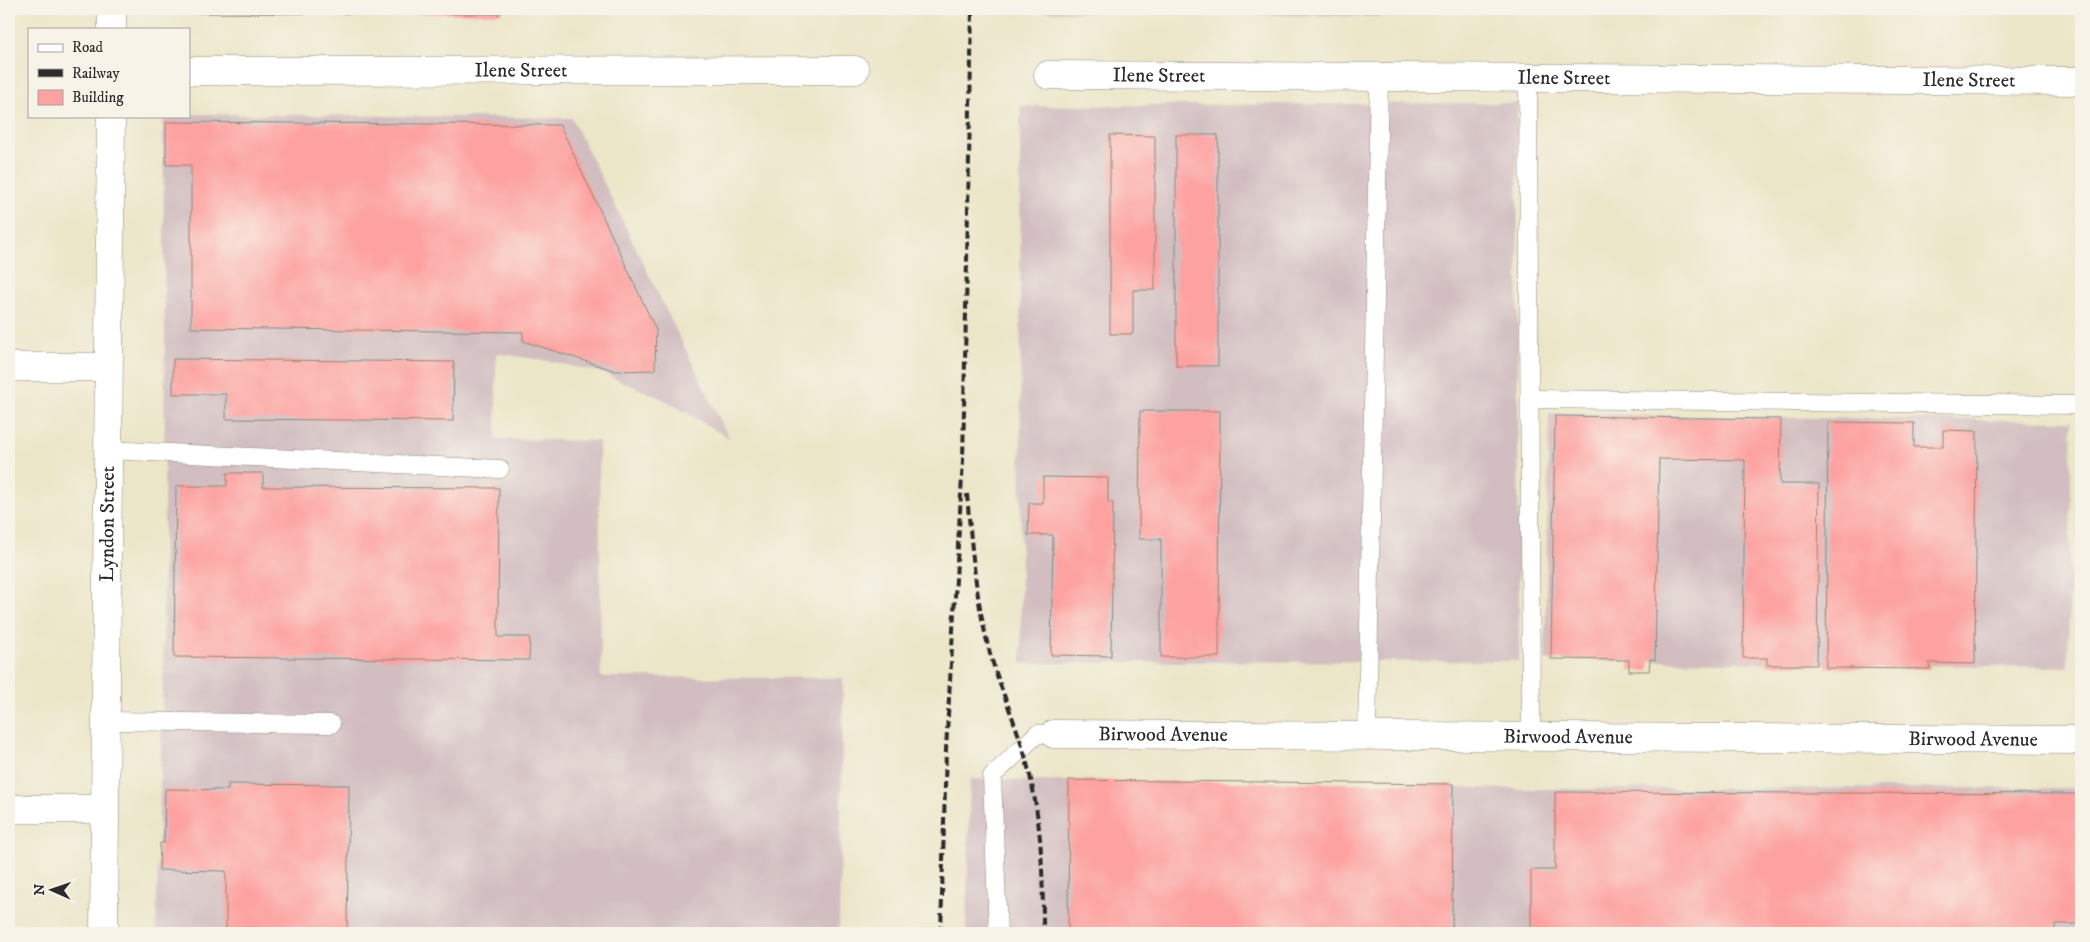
<svg xmlns="http://www.w3.org/2000/svg" width="2090" height="942" font-family="'IM FELL DW Pica',serif">
  <rect width="100%" height="100%" fill="#f7f3e8"/>
  <filter id="ink" filterUnits="userSpaceOnUse"><feTurbulence type="fractalNoise" baseFrequency=".02" numOctaves="2"/><feDisplacementMap in="SourceGraphic" scale="10" xChannelSelector="R" yChannelSelector="G"/><feConvolveMatrix kernelMatrix="1 2 1 2 8 2 1 2 1" color-interpolation-filters="sRGB"/></filter>
  <filter id="wash" filterUnits="userSpaceOnUse"><feTurbulence type="fractalNoise" baseFrequency=".0096" numOctaves="4" result="noise"/><feDisplacementMap in="SourceGraphic" scale="20" xChannelSelector="R" yChannelSelector="G"/><feGaussianBlur stdDeviation="1.12" result="paint"/><feColorMatrix in="noise" values="0 0 0 0 0 0 0 0 0 0 0 0 0 0 0 0 0 1.4 0 .05"/><feComposite in="paint" operator="in"/></filter>
  <g filter="url(#wash)">
    <rect width="100%" height="100%" fill="#ece6c9"/>
    <g fill="#d2bec1">
      <path d="M 1044,9 L 1408,9 L 1408,17 L 1044,12 Z"/>
      <path d="M 1517,103 L 1519,661 L 1130,662 L 1021,664 L 1020,106 Z"/>
      <path d="M 189,114 L 572,118 L 729,438 L 667,401 L 600,372 L 548,361 L 496,353 L 496,439 L 599,441 L 601,677 L 843,678 L 839,933 L 156,933 L 163,677 L 165,342 L 163,116 L 189,116 Z"/>
      <path d="M 1549,413 L 1744,417 L 2072,421 L 2068,667 L 1819,664 L 1817,665 L 1739,662 L 1545,660 Z"/>
      <path d="M 970,779 L 1522,789 L 2081,788 L 2081,933 L 966,933 Z"/>
    </g>
    <g id="blocks">
      <g fill="#fda2a0">
        <path d="M 158,9 L 501,9 L 501,14 L 158,13 Z"/>
        <path d="M 166,122 L 560,125 L 656,330 L 655,370 L 616,371 L 523,341 L 523,332 L 191,328 L 191,165 L 166,165 Z"/>
        <path d="M 1110,135 L 1155,136 L 1155,290 L 1133,290 L 1133,334 L 1110,334 Z"/>
        <rect x="1176" y="135" width="42" height="231"/>
        <path d="M 173,359 L 454,362 L 453,421 L 226,419 L 226,394 L 173,394 Z"/>
        <path d="M 1140,411 L 1220,411 L 1219,657 L 1161,657 L 1161,539 L 1139,539 Z"/>
        <path d="M 1555,416 L 1781,419 L 1780,484 L 1819,484 L 1817,665 L 1767,665 L 1767,658 L 1743,658 L 1745,460 L 1659,459 L 1655,660 L 1650,659 L 1649,671 L 1629,671 L 1629,660 L 1551,659 Z"/>
        <path d="M 1828,422 L 1914,423 L 1914,447 L 1943,447 L 1943,430 L 1977,431 L 1975,664 L 1929,663 L 1930,669 L 1826,668 Z"/>
        <path d="M 227,473 L 263,473 L 263,487 L 499,488 L 498,637 L 530,637 L 529,660 L 174,657 L 176,486 L 227,486 Z"/>
        <path d="M 1043,477 L 1108,478 L 1108,502 L 1113,503 L 1111,656 L 1051,655 L 1053,535 L 1028,535 L 1029,503 L 1043,503 Z"/>
        <path d="M 1069,780 L 1453,784 L 1452,933 L 1068,933 Z"/>
        <path d="M 228,784 L 349,785 L 347,933 L 226,933 L 226,871 L 159,870 L 160,843 L 164,843 L 165,789 L 228,790 Z"/>
        <path d="M 1555,792 L 2081,794 L 2081,924 L 2055,924 L 2055,933 L 1531,933 L 1531,870 L 1555,870 Z"/>
      </g>
    </g>
  </g>
  <g filter="url(#ink)">
    <use href="#blocks" fill-opacity="0" stroke="#8c887a" stroke-width="1"/>
    <g fill="none" stroke-linecap="round" stroke-linejoin="round">
      <defs>
        <g id="lane">
          <path d="M 1528,78 L 1531,737"/>
          <path d="M 1530,399 L 2081,405"/>
          <path d="M 108,450 L 500,469"/>
          <path d="M 105,721 L 331,724"/>
          <path d="M 1367,735 L 1379,77"/>
          <path d="M 998,933 L 992,776 L 1037,734 L 1054,734"/>
        </g>
        <g id="street">
          <path id="s1" d="M 189,71 L 855,70"/>
          <path id="s2" d="M 1048,75 L 2081,81"/>
          <path d="M 9,367 L 108,367"/>
          <path id="s3" d="M 1054,734 L 2081,740"/>
          <path d="M 9,809 L 104,809"/>
        </g>
        <g id="secondary">
          <path d="M 112,29 L 112,9"/>
          <path id="s4" d="M 104,933 L 111,116"/>
        </g>
      </defs>
      <use href="#lane" stroke="#8c887a" stroke-width="19"/>
      <use href="#street" stroke="#8c887a" stroke-width="29"/>
      <use href="#secondary" stroke="#8c887a" stroke-width="29"/>
      <use href="#lane" stroke="#fff" stroke-width="18"/>
      <use href="#street" stroke="#fff" stroke-width="28"/>
      <use href="#secondary" stroke="#fff" stroke-width="28"/>
      <g stroke="#2b2b2b" stroke-width="4" stroke-dasharray="8 4" stroke-linecap="butt">
        <path d="M 967,494 C 971,542 975,590 986,637 C 994,675 1012,712 1023,749 C 1042,813 1043,868 1043,933"/>
        <path d="M 941,933 L 946,749 L 963,460 L 972,9"/>
      </g>
    </g>
  </g>
  <g text-anchor="middle" dominant-baseline="central" stroke-width="4" stroke-linejoin="round" paint-order="stroke">
    <g font-size="20" fill="#2b2b2b" stroke="#f7f3e8">
      <text stroke="none"><textPath href="#s1" startOffset="332">Ilene Street</textPath></text>
      <text stroke="none"><textPath href="#s2" startOffset="111">Ilene Street</textPath></text>
      <text stroke="none"><textPath href="#s2" startOffset="516">Ilene Street</textPath></text>
      <text stroke="none"><textPath href="#s2" startOffset="921">Ilene Street</textPath></text>
      <text stroke="none"><textPath href="#s4" startOffset="409">Lyndon Street</textPath></text>
      <text stroke="none"><textPath href="#s3" startOffset="109">Birwood Avenue</textPath></text>
      <text stroke="none"><textPath href="#s3" startOffset="514">Birwood Avenue</textPath></text>
      <text stroke="none"><textPath href="#s3" startOffset="919">Birwood Avenue</textPath></text>
    </g>
  </g>
  <rect width="2090" height="942" fill="none" stroke="#f7f3e8" stroke-width="30"/>
  <rect x="28" y="28" width="162" height="90" fill="#f7f3e8" stroke="#a5a39c"/>
  <rect x="38" y="44" width="25" height="8" fill="#ffffff" stroke="#a5a39c"/>
  <text x="72" y="52" font-size="15" fill="#2b2b2b">Road</text>
  <rect x="38" y="69" width="25" height="8" fill="#2b2b2b" stroke="#a5a39c"/>
  <text x="72" y="78" font-size="15" fill="#2b2b2b">Railway</text>
  <rect x="38" y="90" width="25" height="15" fill="#fda2a0" stroke="#a5a39c"/>
  <text x="72" y="102" font-size="15" fill="#2b2b2b">Building</text>
  <g transform="translate(52 890) rotate(272)" stroke="#f7f3e8" stroke-width="4" paint-order="stroke">
  <path d="M0-4L9 19L0 12L-9 19Z" fill="#2b2b2b"/>
  <text y="-8" font-size="14" font-weight="bold" text-anchor="middle" fill="#2b2b2b">N</text>
  </g>
</svg>
